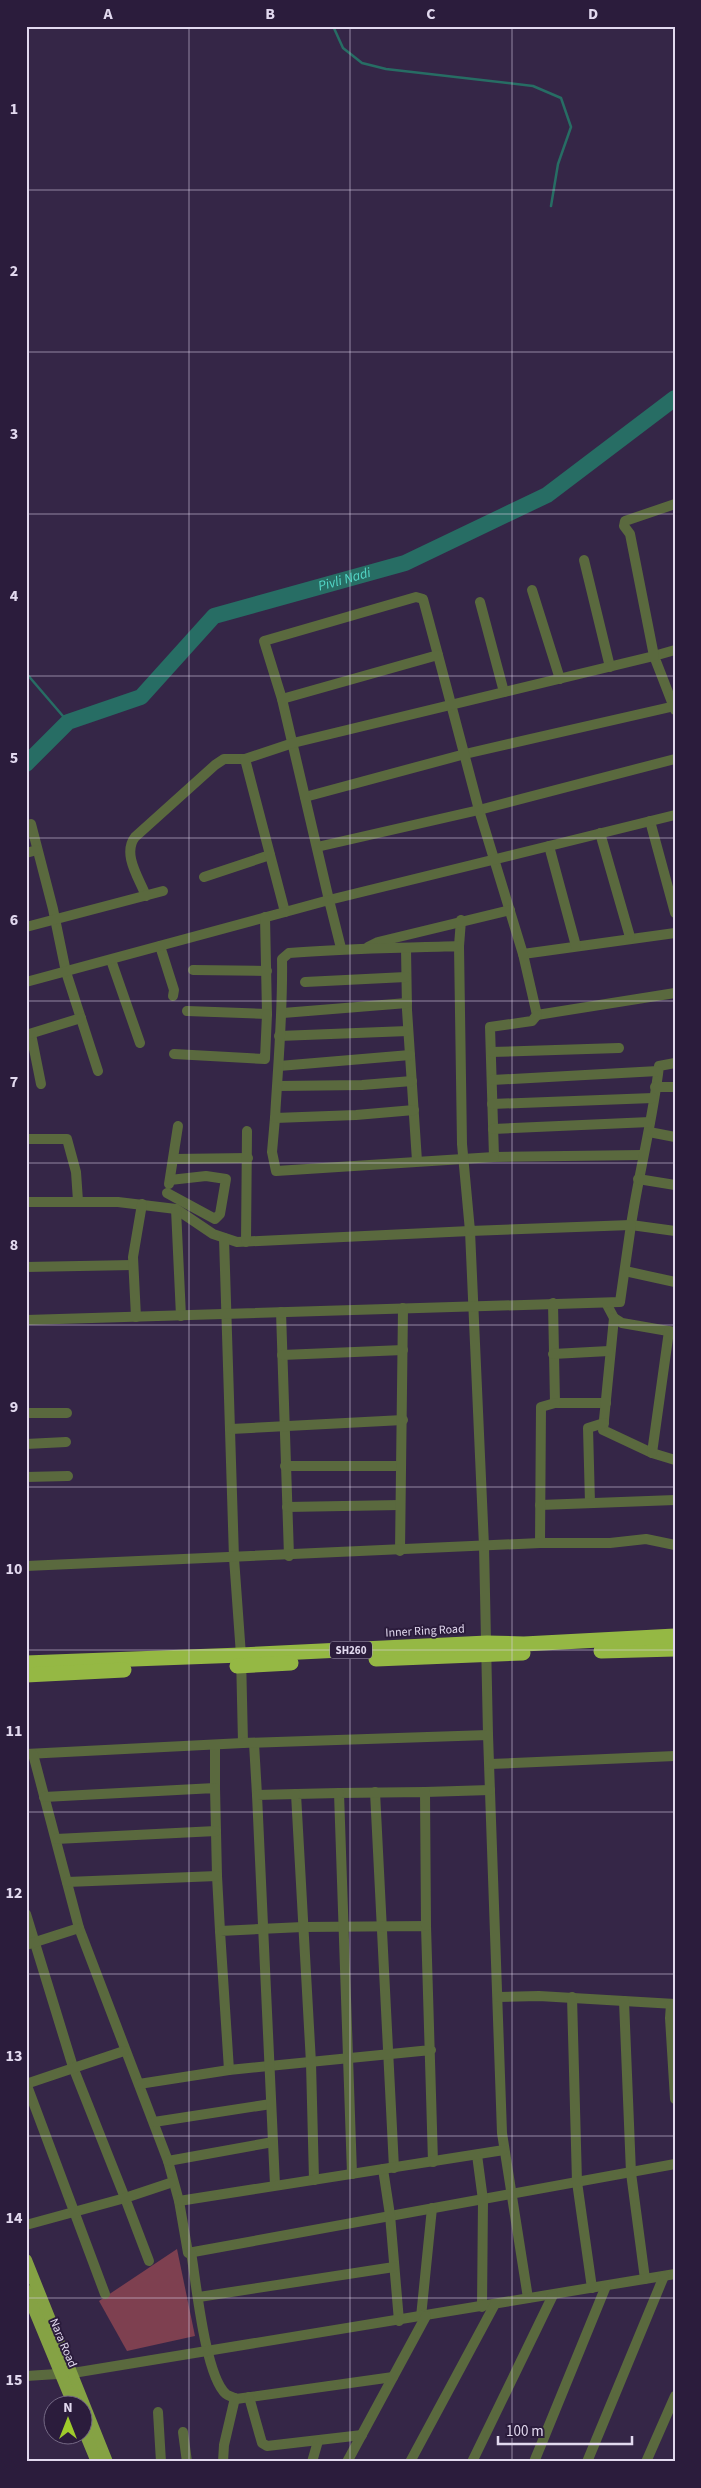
<svg xmlns="http://www.w3.org/2000/svg" width="701" height="2488" font-family="'Source Sans 3',sans-serif">
  <rect width="100%" height="100%" fill="#352647"/>
  <path fill="#7e4050" d="M 177,2249 L 195,2336 L 127,2351 L 99,2301 Z"/>
  <g fill="none" stroke-linecap="round" stroke-linejoin="round">
    <g stroke="#276d64" stroke-width="2.5">
      <path d="M 333,26 L 343,48 L 362,63 L 386,69 L 533,86 L 561,98 L 571,127 L 558,164 L 551,206"/>
      <path d="M 26,673 L 68,722"/>
    </g>
    <path stroke="#276d64" stroke-width="16" id="s1" d="M 26,764 L 68,722 L 141,697 L 214,616 L 405,563 L 547,495 L 675,398"/>
    <g stroke="#5a693e" stroke-width="10">
      <path d="M 584,560 L 610,667"/>
      <path d="M 532,590 L 560,679"/>
      <path d="M 480,602 L 504,692"/>
      <path d="M 675,650 L 654,656 L 675,710"/>
      <path d="M 282,699 L 264,641 L 416,597 L 423,599 L 438,655"/>
      <path d="M 675,759 L 479,810 L 523,954 L 675,933"/>
      <path d="M 305,797 L 465,754 L 675,706"/>
      <path d="M 650,821 L 675,913"/>
      <path d="M 31,824 L 53,909 L 66,972 L 98,1071"/>
      <path d="M 600,833 L 630,937"/>
      <path d="M 549,846 L 576,946"/>
      <path d="M 317,847 L 479,810 L 438,655 L 282,699 L 329,900 L 675,815"/>
      <path d="M 26,853 L 37,850"/>
      <path d="M 204,877 L 270,855"/>
      <path d="M 146,896 C 139,878 122,854 135,837 L 215,765 L 224,759 L 245,759"/>
      <path d="M 26,927 L 163,891"/>
      <path d="M 160,946 L 174,990 L 173,996"/>
      <path d="M 459,946 L 461,920"/>
      <path d="M 368,947 L 378,942 L 510,910"/>
      <path d="M 341,948 L 329,900 L 285,912 L 245,759 L 293,743 L 654,656 L 630,534 L 624,526 L 625,521 L 675,504"/>
      <path d="M 406,948 L 407,1010 L 417,1161"/>
      <path d="M 523,954 L 537,1015 L 675,993"/>
      <path d="M 111,960 L 140,1043"/>
      <path d="M 193,970 L 267,971"/>
      <path d="M 26,982 L 285,912"/>
      <path d="M 305,982 L 406,977"/>
      <path d="M 187,1011 L 267,1014 L 265,917"/>
      <path d="M 283,1013 L 407,1003"/>
      <path d="M 537,1015 L 532,1021 L 490,1027 L 494,1157 L 642,1155"/>
      <path d="M 31,1034 L 41,1084"/>
      <path d="M 26,1035 L 81,1018"/>
      <path d="M 279,1036 L 408,1031"/>
      <path d="M 491,1052 L 619,1048"/>
      <path d="M 174,1054 L 265,1059 L 267,1014"/>
      <path d="M 675,1063 L 659,1066 C 653,1119 639,1172 631,1225 L 675,1231"/>
      <path d="M 279,1066 L 410,1055"/>
      <path d="M 492,1080 L 658,1071"/>
      <path d="M 278,1086 L 362,1085 L 412,1081"/>
      <path d="M 655,1087 L 675,1087"/>
      <path d="M 492,1104 L 653,1098"/>
      <path d="M 275,1118 L 272,1152 L 276,1171 L 494,1157"/>
      <path d="M 493,1129 L 650,1122"/>
      <path d="M 649,1132 L 675,1137"/>
      <path d="M 26,1139 L 67,1139 L 76,1172 L 78,1201"/>
      <path d="M 174,1159 L 248,1158"/>
      <path d="M 638,1179 L 675,1185"/>
      <path d="M 169,1184 L 178,1126"/>
      <path d="M 167,1193 L 215,1219 L 220,1214 L 226,1179 L 206,1176 L 170,1180"/>
      <path d="M 26,1202 L 118,1202 L 176,1209 L 213,1234 L 237,1242 L 470,1231 L 484,1546 L 488,1735"/>
      <path d="M 176,1209 L 181,1316"/>
      <path d="M 224,1238 L 234,1558 L 241,1655 L 243,1743"/>
      <path d="M 246,1242 L 247,1131"/>
      <path d="M 26,1267 L 133,1265"/>
      <path d="M 625,1271 L 675,1282"/>
      <path d="M 553,1303 L 555,1403 L 606,1403"/>
      <path d="M 606,1303 L 614,1318 L 622,1323 L 674,1332"/>
      <path d="M 281,1312 L 289,1556"/>
      <path d="M 136,1317 L 133,1257 L 142,1204"/>
      <path d="M 614,1318 L 603,1430 L 652,1453 L 675,1460"/>
      <path d="M 26,1320 L 620,1302 L 631,1225 L 470,1231 L 462,1144 L 459,946 C 402,948 345,948 289,953 L 282,959 C 283,1012 278,1065 275,1118 L 356,1115 L 414,1110"/>
      <path d="M 553,1354 L 609,1351"/>
      <path d="M 282,1355 L 403,1350"/>
      <path d="M 26,1413 L 67,1413"/>
      <path d="M 231,1429 L 403,1420"/>
      <path d="M 26,1444 L 66,1442"/>
      <path d="M 652,1453 L 669,1331"/>
      <path d="M 285,1466 L 401,1466"/>
      <path d="M 26,1477 L 68,1476"/>
      <path d="M 590,1503 L 588,1428 L 604,1423"/>
      <path d="M 540,1505 L 675,1500"/>
      <path d="M 287,1507 L 400,1505"/>
      <path d="M 540,1543 L 541,1407 L 555,1403"/>
      <path d="M 400,1551 L 403,1308"/>
      <path d="M 26,1566 L 540,1543 L 610,1543 L 646,1539 L 675,1545"/>
      <path d="M 254,1743 L 257,1795"/>
      <path d="M 215,1745 L 215,1788"/>
      <path d="M 26,1754 L 243,1743 L 488,1735 L 502,2133 L 528,2298"/>
      <path d="M 33,1754 L 79,1928 L 168,2161 L 179,2201 L 188,2253 L 675,2164"/>
      <path d="M 490,1764 L 675,1756"/>
      <path d="M 375,1792 L 394,2168"/>
      <path d="M 425,1792 L 490,1790"/>
      <path d="M 44,1797 L 215,1788 L 217,1876 L 220,1931"/>
      <path d="M 56,1839 L 216,1831"/>
      <path d="M 67,1882 L 217,1876"/>
      <path d="M 26,1914 L 73,2067 L 125,2198 L 26,2225"/>
      <path d="M 26,1945 L 79,1928"/>
      <path d="M 498,1997 L 539,1996 L 675,2004"/>
      <path d="M 572,1997 L 577,2182 L 592,2288"/>
      <path d="M 624,2001 L 631,2173 L 645,2279"/>
      <path d="M 671,2004 L 670,2018 L 675,2099"/>
      <path d="M 431,2050 L 229,2070 L 220,1931 L 303,1927 L 426,1926 L 433,2162"/>
      <path d="M 26,2083 L 105,2294"/>
      <path d="M 26,2084 L 124,2051"/>
      <path d="M 139,2084 L 229,2070"/>
      <path d="M 154,2122 L 271,2104"/>
      <path d="M 477,2155 L 483,2200 L 482,2307"/>
      <path d="M 168,2161 L 273,2142"/>
      <path d="M 383,2169 L 390,2215 L 399,2321"/>
      <path d="M 352,2174 L 339,1793 L 425,1792 L 426,1926"/>
      <path d="M 314,2180 L 311,2063 L 296,1794 L 339,1793"/>
      <path d="M 275,2185 L 257,1795 L 296,1794"/>
      <path d="M 179,2201 L 504,2150"/>
      <path d="M 191,2252 C 196,2281 205,2376 226,2394 C 228,2396 233,2397 236,2399 L 393,2377"/>
      <path d="M 149,2261 L 125,2198 L 173,2182"/>
      <path d="M 199,2297 L 394,2267"/>
      <path d="M 421,2317 L 432,2208"/>
      <path d="M 26,2376 L 73,2373 L 675,2274"/>
      <path d="M 249,2397 L 262,2443 L 267,2446 L 362,2435"/>
      <path d="M 158,2412 L 161,2462"/>
      <path d="M 183,2432 L 187,2462"/>
      <path d="M 223,2462 L 224,2445 L 235,2398"/>
      <path d="M 312,2462 L 318,2441"/>
      <path d="M 347,2462 L 426,2316"/>
      <path d="M 410,2462 L 495,2304"/>
      <path d="M 472,2462 L 553,2295"/>
      <path d="M 534,2462 L 606,2286"/>
      <path d="M 587,2462 L 664,2276"/>
      <path d="M 646,2462 L 675,2396"/>
    </g>
    <g stroke="#85a244" stroke-width="12">
      <path d="M 26,2260 L 107,2462"/>
      <path d="M 26,2290 L 74,2406"/>
      <path d="M 82,2426 L 97,2462"/>
    </g>
    <g stroke="#95b844" stroke-width="15">
      <path d="M 601,1651 L 675,1649"/>
      <path d="M 376,1659 L 523,1653"/>
      <path d="M 26,1663 L 241,1655 L 487,1643 L 524,1644 L 675,1636"/>
      <path d="M 237,1666 L 291,1663"/>
      <path d="M 26,1675 L 124,1670"/>
    </g>
  </g>
  <path fill="none" stroke="#e2d9ef" stroke-width="1" stroke-opacity="0.55" d="M 189,26 L 189,2462M 350,26 L 350,2462M 512,26 L 512,2462M 26,190 L 675,190M 26,352 L 675,352M 26,514 L 675,514M 26,676 L 675,676M 26,838 L 675,838M 26,1001 L 675,1001M 26,1163 L 675,1163M 26,1325 L 675,1325M 26,1487 L 675,1487M 26,1650 L 675,1650M 26,1812 L 675,1812M 26,1974 L 675,1974M 26,2136 L 675,2136M 26,2298 L 675,2298"/>
  <g text-anchor="middle" dominant-baseline="central" stroke-width="4" stroke-linejoin="round" paint-order="stroke">
    <rect fill="#2b1c3c" stroke="#aba0b9" stroke-width="1" x="330" y="1641.5" width="42" height="17" rx="4"/>
    <g font-size="11" font-weight="bold" fill="#e2d9ef">
      <text x="351" y="1650">SH260</text>
    </g>
    <g font-size="12" fill="#e2d9ef" stroke="#2b1c3c">
      <text transform="translate(425 1631) rotate(-3)">Inner Ring Road</text>
      <text transform="translate(63 2343) rotate(67)">Nara Road</text>
    </g>
    <g font-size="14" font-style="italic" fill="#53d8c8" stroke="#2b1c3c">
      <text stroke="none"><textPath href="#s1" startOffset="381">Pivli Nadi</textPath></text>
    </g>
  </g>
  <rect width="701" height="2488" fill="none" stroke="#2b1c3c" stroke-width="55"/>
  <g transform="translate(68 2420)"><circle r="24" fill="#2b1c3c" stroke="#746884"/>
  <path d="M0-4L9 19L0 12L-9 19Z" fill="#9fca2c"/>
  <text y="-8" font-size="14" font-weight="bold" text-anchor="middle" fill="#e2d9ef">N</text>
  </g>
  <path d="M498 2436v8h134v-8" fill="none" stroke="#e2d9ef" stroke-width="2.5"/>
  <text x="506" y="2436" font-size="15" fill="#e2d9ef" stroke="#2b1c3c" stroke-width="4" paint-order="stroke">100 m</text>
  <rect x="28" y="28" width="646" height="2432" fill="none" stroke="#e2d9ef" stroke-width="2"/>
  <g font-size="16" text-anchor="middle" font-weight="bold" fill="#e2d9ef">
    <text x="108" y="19">A</text>
    <text x="270" y="19">B</text>
    <text x="431" y="19">C</text>
    <text x="593" y="19">D</text>
    <text x="14" y="114">1</text>
    <text x="14" y="276">2</text>
    <text x="14" y="439">3</text>
    <text x="14" y="601">4</text>
    <text x="14" y="763">5</text>
    <text x="14" y="925">6</text>
    <text x="14" y="1087">7</text>
    <text x="14" y="1250">8</text>
    <text x="14" y="1412">9</text>
    <text x="14" y="1574">10</text>
    <text x="14" y="1736">11</text>
    <text x="14" y="1898">12</text>
    <text x="14" y="2061">13</text>
    <text x="14" y="2223">14</text>
    <text x="14" y="2385">15</text>
  </g>
</svg>
